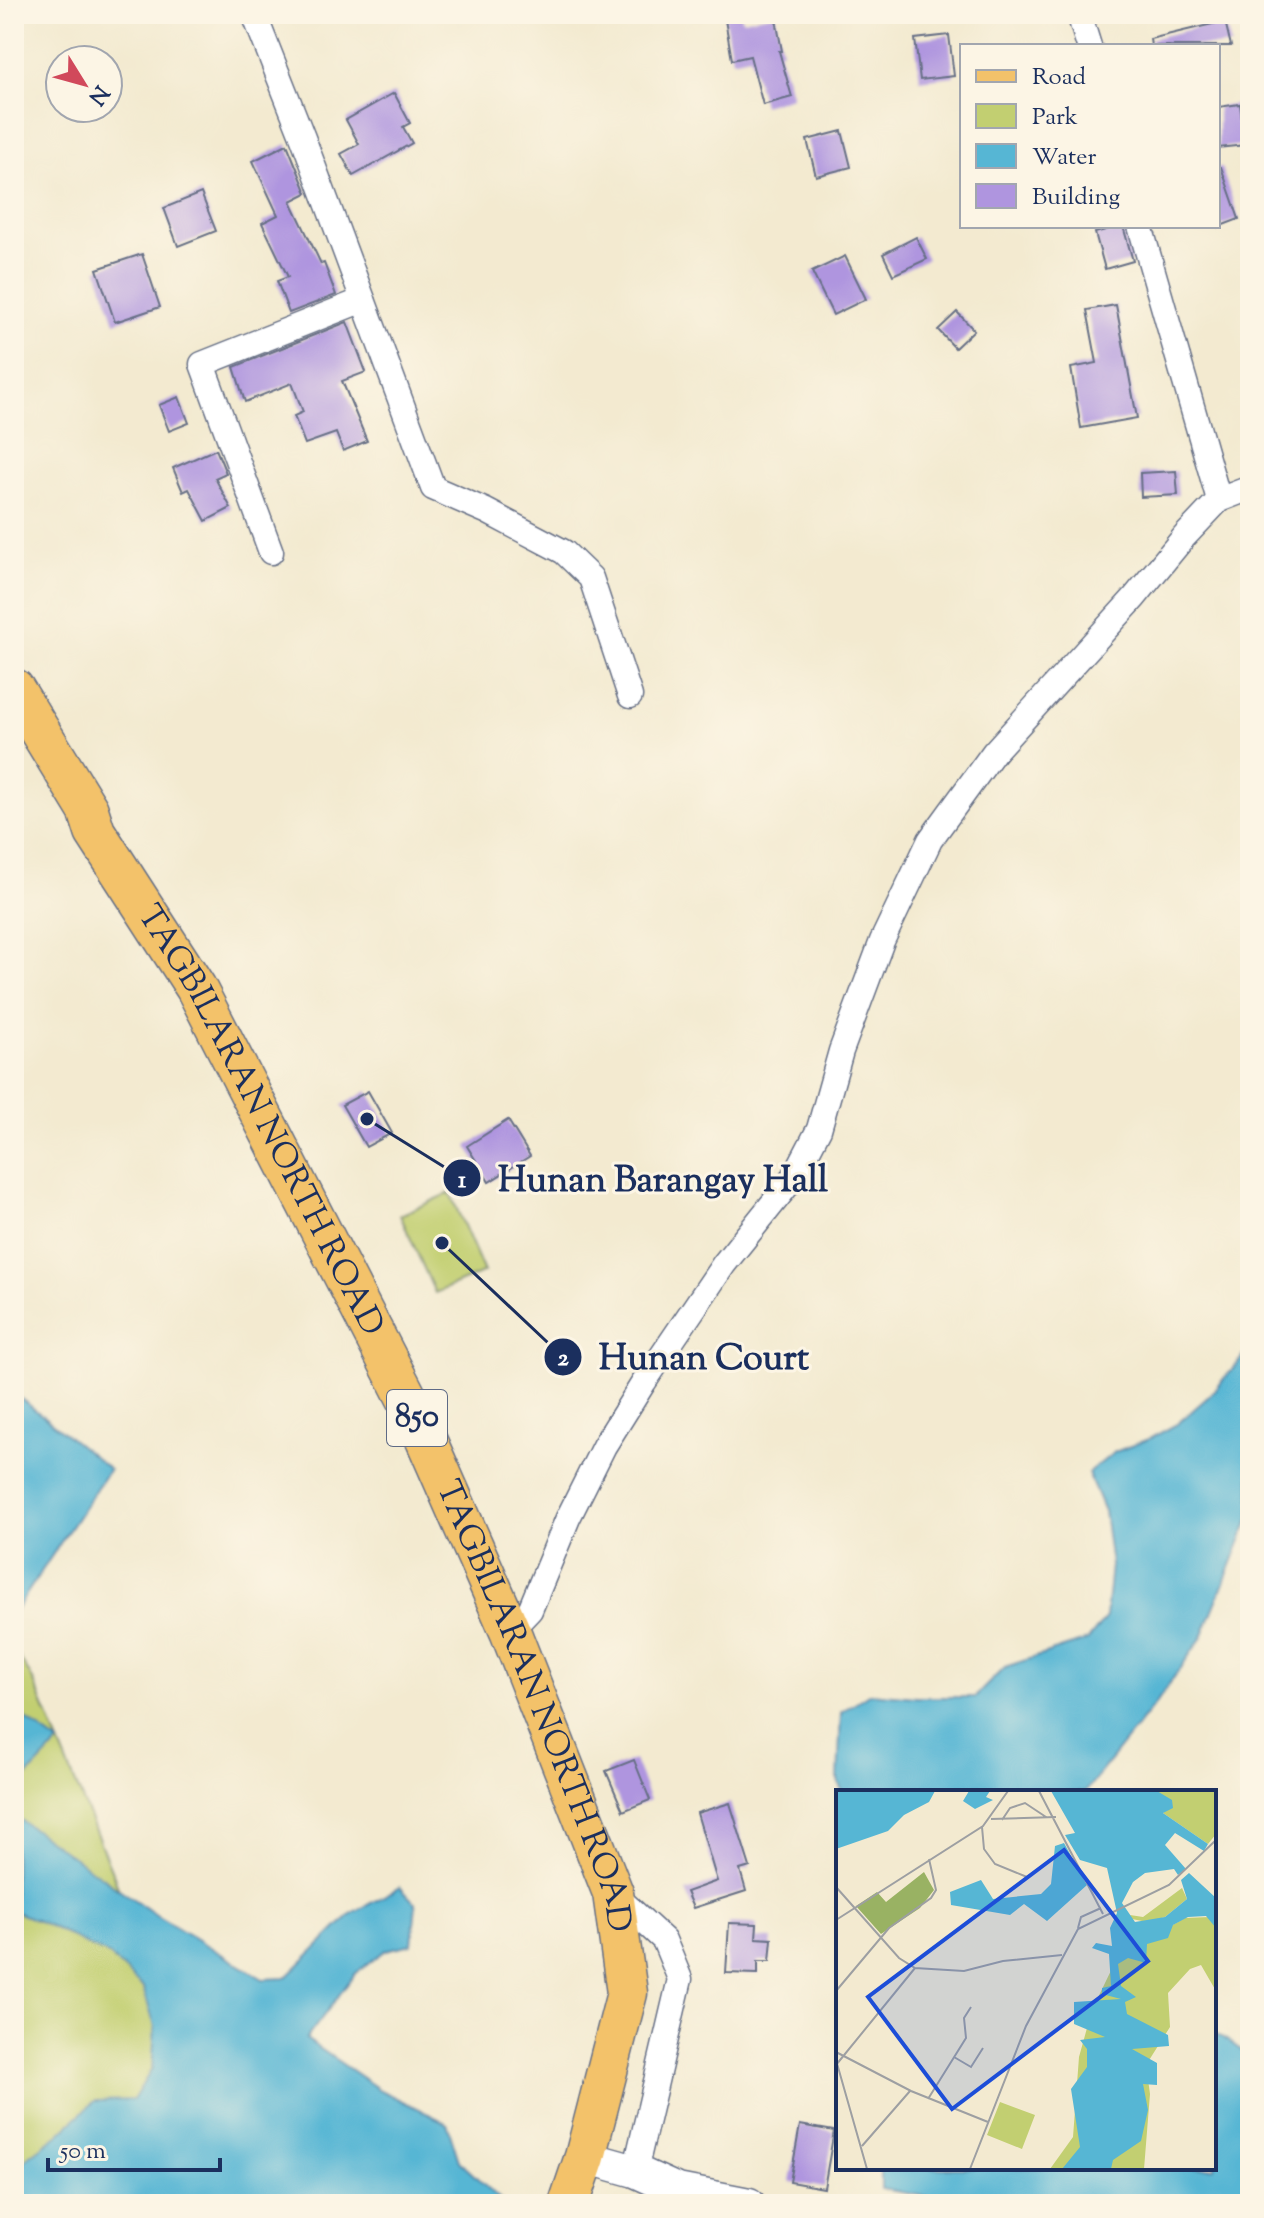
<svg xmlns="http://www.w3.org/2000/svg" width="1264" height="2218" font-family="'Sorts Mill Goudy',serif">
  <rect width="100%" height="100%" fill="#fcf5e5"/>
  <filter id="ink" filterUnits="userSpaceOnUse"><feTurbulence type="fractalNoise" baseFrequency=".0125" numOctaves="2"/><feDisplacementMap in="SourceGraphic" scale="16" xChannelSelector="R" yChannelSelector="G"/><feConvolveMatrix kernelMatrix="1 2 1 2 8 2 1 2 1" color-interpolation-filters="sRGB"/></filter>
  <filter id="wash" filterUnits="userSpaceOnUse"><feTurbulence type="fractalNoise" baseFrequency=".006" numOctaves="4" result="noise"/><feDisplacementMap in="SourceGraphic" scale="32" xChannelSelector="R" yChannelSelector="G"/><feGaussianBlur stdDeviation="1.8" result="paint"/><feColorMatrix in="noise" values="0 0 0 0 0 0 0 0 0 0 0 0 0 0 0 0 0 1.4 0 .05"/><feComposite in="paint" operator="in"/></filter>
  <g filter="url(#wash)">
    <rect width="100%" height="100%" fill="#f3ead0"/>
    <g fill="#c2cf71" stroke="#6e7f68" stroke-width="2">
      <path d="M 450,1193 L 484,1272 L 435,1293 L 400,1215 Z"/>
      <path d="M 14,1649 L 34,1682 L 128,1911 L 200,2031 L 104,2182 L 14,2204 Z"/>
    </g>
    <g fill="#56b6d4" stroke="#387299" stroke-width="2">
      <path d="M 1250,1349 L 1250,1518 L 1202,1637 L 1158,1700 L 1085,1792 L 842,1792 L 838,1780 L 841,1712 L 870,1693 L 916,1697 L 975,1697 L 1005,1667 L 1088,1640 L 1106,1617 L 1111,1565 L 1104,1511 L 1088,1473 L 1115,1452 L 1151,1438 L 1177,1424 L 1209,1396 Z"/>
      <path d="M 14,1393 L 109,1469 L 14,1613 Z"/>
      <path d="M 15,1711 L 59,1743 L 15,1789 L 19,1819 L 156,1915 L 263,1979 L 286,1978 L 351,1914 L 400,1887 L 416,1904 L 412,1944 L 386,1950 L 355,1974 L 306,2039 L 380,2090 L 447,2123 L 459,2161 L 505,2204 L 14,2204 L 14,2175 L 27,2158 L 59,2134 L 95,2101 L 133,2100 L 152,2069 L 155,2027 L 143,1988 L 111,1957 L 52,1927 L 14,1911 Z"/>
      <path d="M 1214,2033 L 1230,2042 L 1250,2057 L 1250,2204 L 973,2204 L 881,2189 L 881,2168 L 1214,2168 Z"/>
    </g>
    <g id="blocks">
      <g fill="#af95df">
        <path d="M 724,14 L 740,14 L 742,20 L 775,14 L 782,51 L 779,51 L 792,97 L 763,105 L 750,56 L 732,60 Z"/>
        <path d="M 1225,21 L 1231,46 L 1151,46 L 1150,39 Z"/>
        <path d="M 949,35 L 954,76 L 920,80 L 915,39 Z"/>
        <path d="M 394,93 L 410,123 L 403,127 L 412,143 L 353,176 L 341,154 L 359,144 L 346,120 Z"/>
        <path d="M 1240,104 L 1245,145 L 1218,148 L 1218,107 Z"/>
        <path d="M 842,131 L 851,167 L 816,176 L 807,140 Z"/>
        <path d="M 287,144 L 307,193 L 291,201 L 321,264 L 324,263 L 336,295 L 289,313 L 277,281 L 288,277 L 262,223 L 278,215 L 253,161 Z"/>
        <path d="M 1218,167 L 1221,167 L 1239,219 L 1218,227 Z"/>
        <path d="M 201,193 L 216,231 L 178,246 L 164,208 Z"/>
        <path d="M 1119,226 L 1123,226 L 1133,261 L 1105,269 L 1095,233 Z"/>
        <path d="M 916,237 L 927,259 L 893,275 L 883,254 Z"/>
        <path d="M 142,254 L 160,307 L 115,322 L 97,269 Z"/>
        <path d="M 845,256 L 866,299 L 833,315 L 812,272 Z"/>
        <path d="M 1116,305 L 1137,418 L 1081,428 L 1071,368 L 1097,363 L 1087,310 Z"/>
        <path d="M 957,312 L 974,330 L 955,348 L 938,330 Z"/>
        <path d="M 347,322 L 366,372 L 342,381 L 367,441 L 343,451 L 336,433 L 305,444 L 294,416 L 303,412 L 292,383 L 245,402 L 234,367 Z"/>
        <path d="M 179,397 L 189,423 L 169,431 L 159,405 Z"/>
        <path d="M 216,449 L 226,473 L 215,478 L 231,508 L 206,521 L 189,489 L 183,492 L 173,468 Z"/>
        <path d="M 1176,471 L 1178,495 L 1141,497 L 1140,473 Z"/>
        <path d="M 368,1091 L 392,1133 L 366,1147 L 342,1105 Z"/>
        <path d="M 508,1120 L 530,1156 L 489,1182 L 467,1146 Z"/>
        <path d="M 634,1760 L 650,1800 L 623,1811 L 606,1771 Z"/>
        <path d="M 730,1803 L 750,1867 L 740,1870 L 746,1891 L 693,1908 L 686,1892 L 717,1881 L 697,1813 Z"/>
        <path d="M 729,1923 L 757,1924 L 756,1938 L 772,1939 L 770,1961 L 758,1961 L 758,1974 L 726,1973 Z"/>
        <path d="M 800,2125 L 834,2131 L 824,2188 L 790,2182 Z"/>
      </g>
    </g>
  </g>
  <g filter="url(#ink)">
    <use href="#blocks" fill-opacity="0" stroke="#677086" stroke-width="2"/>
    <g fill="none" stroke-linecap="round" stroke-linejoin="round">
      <defs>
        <g id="minor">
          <path d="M 254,14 L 303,138 L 433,488 L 486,511 L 564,552 L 591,578 L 630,696"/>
          <path d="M 1079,14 L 1089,46"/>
          <path d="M 1140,226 L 1219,500"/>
          <path d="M 271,552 L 202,364 L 363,300"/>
          <path d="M 510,1631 L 530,1610 L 568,1518 L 604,1446 L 644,1382 L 724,1264 L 794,1177 L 819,1129 L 841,1051 L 882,941 L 930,840 L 994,752 L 1134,598 L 1184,537 L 1219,500 L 1250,488"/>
          <path d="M 613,1893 L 664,1940 L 680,1979 L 635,2171"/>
        </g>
        <path id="tertiary" d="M 585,2157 L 635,2171 L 677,2190 L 749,2204"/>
        <g id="primary">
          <path id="s1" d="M 14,689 L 88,810 L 95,832 L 196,988 L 413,1410 L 510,1631 L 613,1893 L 627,1993 L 585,2157 L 569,2204"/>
        </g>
      </defs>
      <use href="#minor" stroke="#677086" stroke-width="27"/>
      <use href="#tertiary" stroke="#677086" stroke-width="35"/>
      <use href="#primary" stroke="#677086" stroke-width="43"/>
      <use href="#minor" stroke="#fff" stroke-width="24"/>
      <use href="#tertiary" stroke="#fff" stroke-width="32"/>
      <use href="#primary" stroke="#f3c26a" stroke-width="40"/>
    </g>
  </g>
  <g text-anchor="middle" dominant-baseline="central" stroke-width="6" stroke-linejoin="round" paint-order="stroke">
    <rect fill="#fcf5e5" stroke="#5e6a86" stroke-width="2" x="387" y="1390" width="60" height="56" rx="6"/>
    <g font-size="32" font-weight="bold" fill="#1b2f5e">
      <text x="417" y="1418">850</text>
    </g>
    <g font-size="34" fill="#1b2f5e" stroke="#fcf5e5">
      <text stroke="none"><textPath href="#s1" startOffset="498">TAGBILARAN NORTH ROAD</textPath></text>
      <text stroke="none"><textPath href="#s1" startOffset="1146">TAGBILARAN NORTH ROAD</textPath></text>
    </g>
  </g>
  <g transform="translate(836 1790)">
    <rect width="380" height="380" fill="#f3ead0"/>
    <path d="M 321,1 L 380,1 L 380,44 L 372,54 L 327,23 L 332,17 ZM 346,98 L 351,109 L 329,127 L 311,132 L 296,129 L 294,125 L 307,127 ZM 380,102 L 380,201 L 365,175 L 354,179 L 332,203 L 334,237 L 310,275 L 314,304 L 308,379 L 214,379 L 237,347 L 243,267 L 256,220 L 282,166 L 349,128 L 374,127 ZM 164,312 L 199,325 L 186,359 L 151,345 Z" fill="#c2cf71"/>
    <path d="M 88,82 L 98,100 L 84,118 L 45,144 L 20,116 L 41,102 L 50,112 Z" fill="#99b263"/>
    <path d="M 0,1 L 99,1 L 93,12 L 68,25 L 52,41 L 0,59 ZM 133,1 L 154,1 L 150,7 L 157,10 L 139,19 L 127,11 ZM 215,1 L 321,1 L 336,10 L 337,18 L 327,23 L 372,54 L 368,61 L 339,43 L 329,55 L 350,79 L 342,85 L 338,79 L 309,83 L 297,92 L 286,113 L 299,132 L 329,127 L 351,109 L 345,90 L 353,83 L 380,108 L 380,138 L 370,126 L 352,127 L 337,135 L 332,148 L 311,154 L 310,173 L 292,168 L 282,174 L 285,196 L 300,207 L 289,212 L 291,224 L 332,245 L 333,256 L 296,259 L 321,273 L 321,295 L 307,294 L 312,320 L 305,351 L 277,370 L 275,379 L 226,379 L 244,357 L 235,299 L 251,277 L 251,259 L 244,250 L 269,247 L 238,234 L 238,212 L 285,209 L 266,204 L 266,198 L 275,196 L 273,164 L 256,158 L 260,153 L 276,156 L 274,138 L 281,123 L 271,78 L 244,70 L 229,45 L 239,43 ZM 228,53 L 251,95 L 211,131 L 188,114 L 174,125 L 115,115 L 114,102 L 145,90 L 157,109 L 205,104 L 215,94 L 219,56 Z" fill="#56b6d4"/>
    <path fill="none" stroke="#9d9fa2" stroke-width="2" d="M 203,1 L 267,124M 155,29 L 220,27M 166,30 L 174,18 L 189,13 L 210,27M 146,37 L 148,59 L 159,74 L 191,87M 0,97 L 63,168 L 79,178 L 128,181 L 167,171 L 226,165M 0,130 L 147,36 L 172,1M 242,138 L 245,127 L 265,118M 0,201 L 53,138 L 95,108 L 100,100 L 93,69M 0,262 L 75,301 L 152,332M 118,267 L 135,277 L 147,258M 0,270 L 31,379M 0,275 L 79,178M 92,309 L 130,248 L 128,228 L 135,217M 26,356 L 74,301M 134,379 L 190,236 L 242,139 L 333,95 L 380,50"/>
    <path fill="#1d4ed8" fill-opacity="0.15" stroke="#1d4ed8" stroke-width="4" d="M 228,60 L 312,171 L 116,319 L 32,207 Z"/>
    <rect width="380" height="380" fill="none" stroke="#1b2f5e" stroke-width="4"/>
  </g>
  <path fill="none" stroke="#1b2f5e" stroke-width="3" d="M367 1119L462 1178M442 1243L563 1357"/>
  <g fill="#1b2f5e" stroke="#fcf5e5" stroke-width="3">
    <circle cx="367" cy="1119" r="8"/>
    <circle cx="442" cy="1243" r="8"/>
    <circle cx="462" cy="1178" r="20"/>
    <circle cx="563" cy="1357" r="20"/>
  </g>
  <g font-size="24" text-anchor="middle" font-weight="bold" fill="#fff">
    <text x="462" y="1187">1</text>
    <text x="563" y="1365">2</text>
  </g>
  <g font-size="36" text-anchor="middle" font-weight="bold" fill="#1b2f5e" stroke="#fcf5e5" stroke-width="6" stroke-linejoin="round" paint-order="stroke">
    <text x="663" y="1191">Hunan Barangay Hall</text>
    <text x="704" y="1369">Hunan Court</text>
  </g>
  <rect width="1264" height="2218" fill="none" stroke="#fcf5e5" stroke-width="48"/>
  <rect x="960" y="44" width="260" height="184" fill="#fcf5e5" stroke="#a2a6af" stroke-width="2"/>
  <rect x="976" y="70" width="40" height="12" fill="#f3c26a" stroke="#a2a6af" stroke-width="2"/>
  <text x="1032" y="84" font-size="24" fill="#1b2f5e">Road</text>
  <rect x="976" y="104" width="40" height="24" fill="#c2cf71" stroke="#a2a6af" stroke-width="2"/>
  <text x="1032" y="124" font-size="24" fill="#1b2f5e">Park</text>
  <rect x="976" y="144" width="40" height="24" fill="#56b6d4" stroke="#a2a6af" stroke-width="2"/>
  <text x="1032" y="164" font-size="24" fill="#1b2f5e">Water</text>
  <rect x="976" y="184" width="40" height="24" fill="#af95df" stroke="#a2a6af" stroke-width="2"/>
  <text x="1032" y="204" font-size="24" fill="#1b2f5e">Building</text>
  <g transform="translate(84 84) rotate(127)"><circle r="38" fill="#fcf5e5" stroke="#a2a6af" stroke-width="2"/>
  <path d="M0-6L14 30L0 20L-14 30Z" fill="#d1495b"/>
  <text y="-12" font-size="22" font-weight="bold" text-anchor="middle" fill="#1b2f5e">N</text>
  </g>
  <path d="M48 2158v12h172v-12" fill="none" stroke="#1b2f5e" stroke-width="4"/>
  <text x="60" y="2158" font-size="24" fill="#1b2f5e" stroke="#fcf5e5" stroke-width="6" paint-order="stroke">50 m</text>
</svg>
